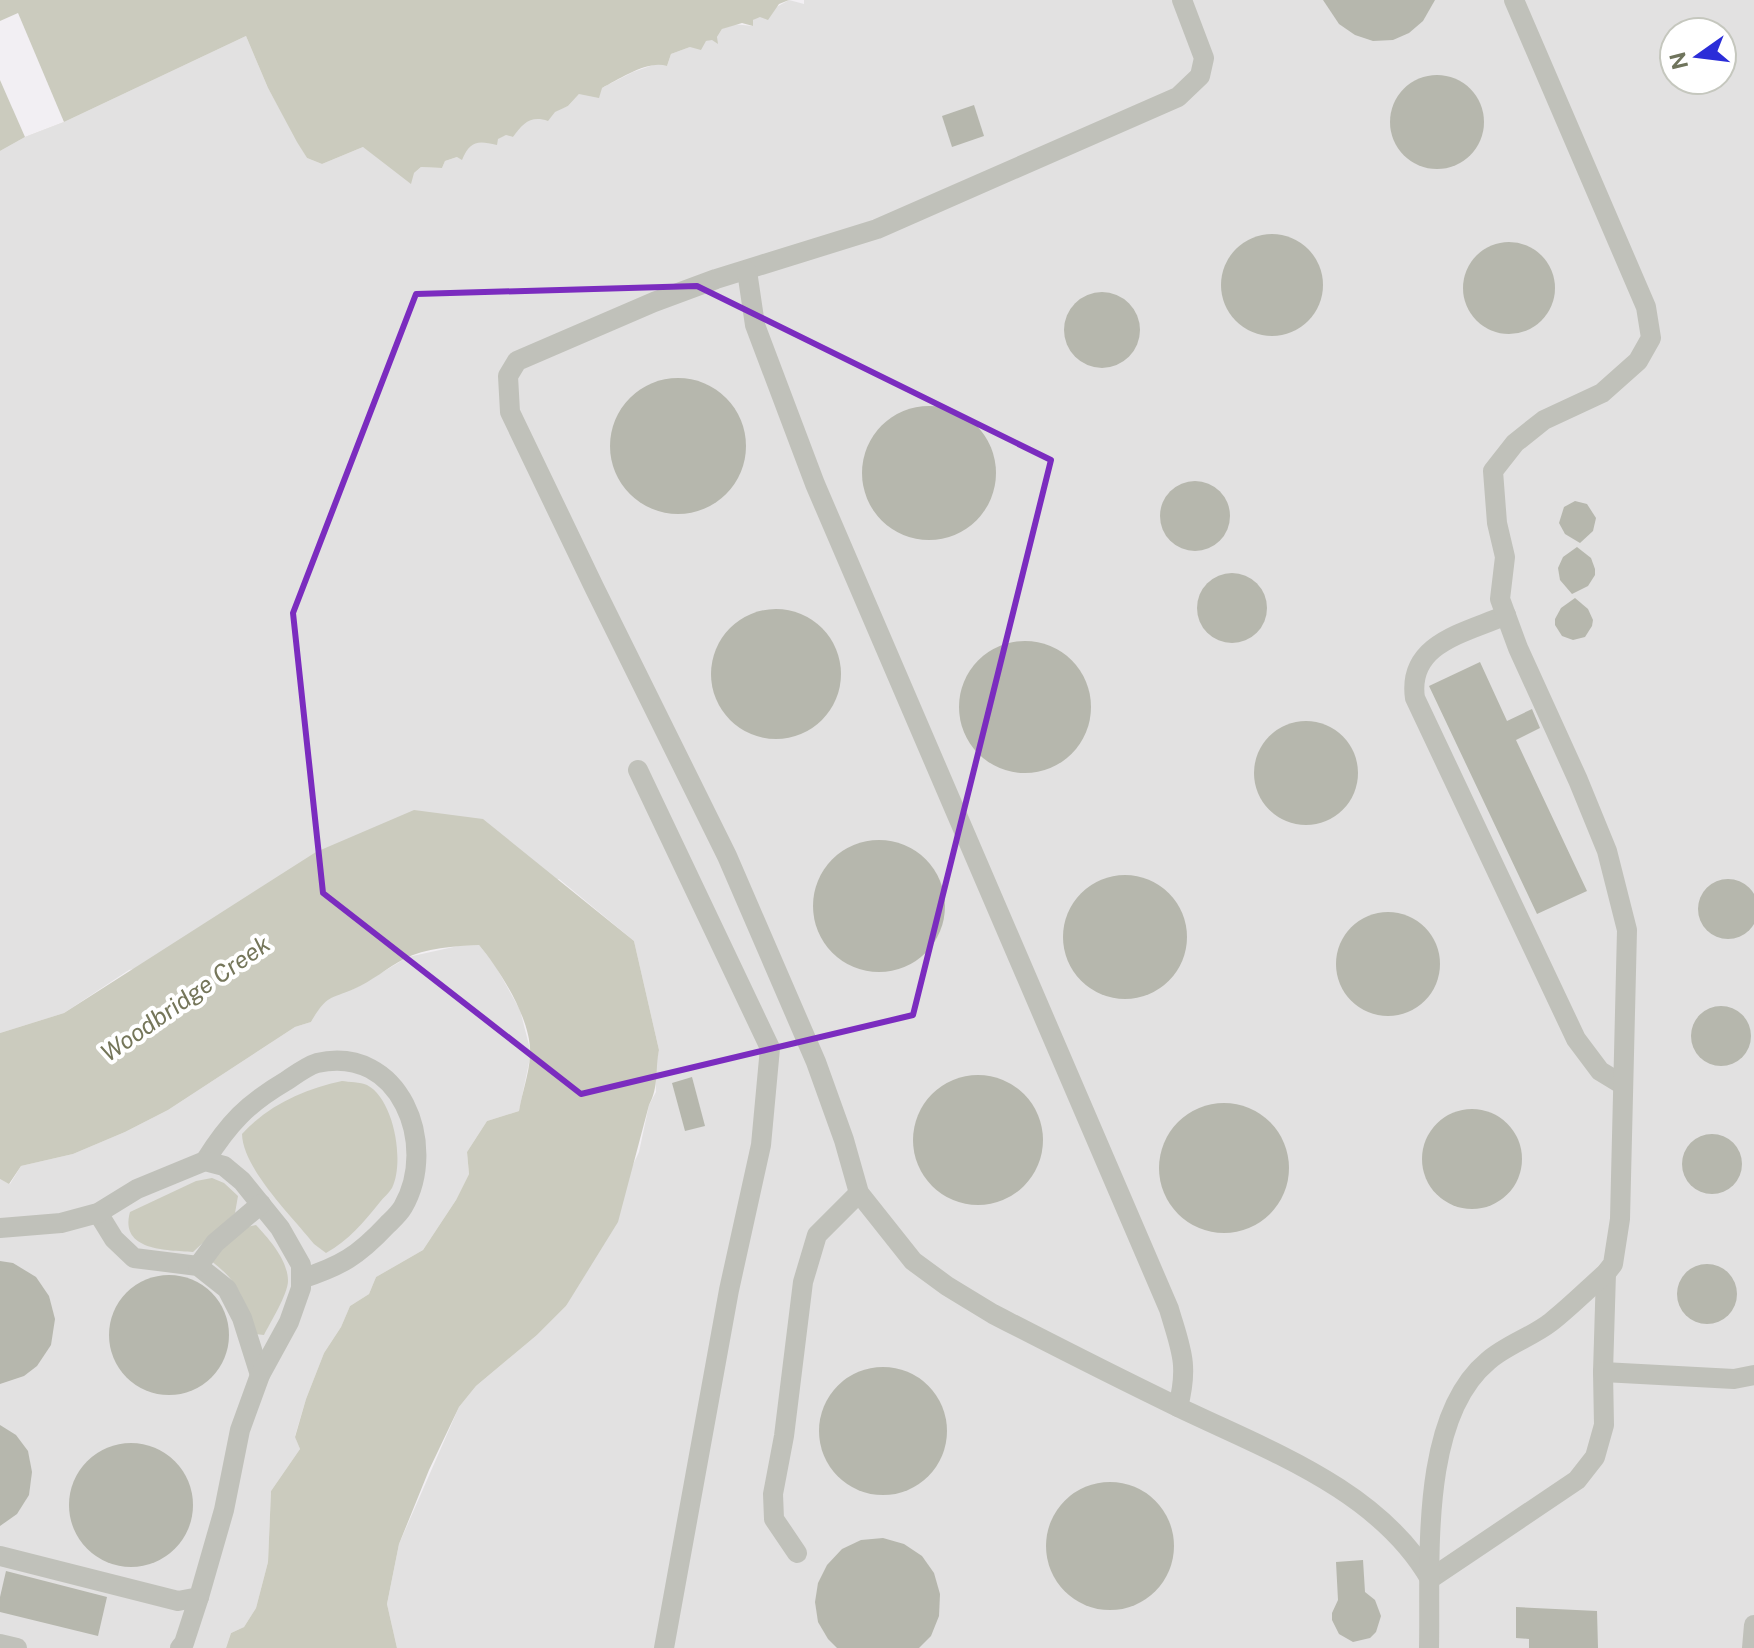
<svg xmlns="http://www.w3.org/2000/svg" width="1754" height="1648" font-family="'Public Sans',sans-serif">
  <rect width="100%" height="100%" fill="#f2eff3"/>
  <g fill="#e2e1e1" fill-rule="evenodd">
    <path d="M 789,0 L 804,4 L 804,0 L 1754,0 L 1754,1648 L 397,1648 L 387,1604 L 399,1544 L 459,1407 L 476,1386 L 537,1335 L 566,1306 L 639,1152 L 649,1105 L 656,1092 L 655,1066 L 659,1050 L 634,941 L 559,879 L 129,970 L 64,1013 L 0,1033 L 0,151 L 25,137 L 64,122 L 246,36 L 268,88 L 307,158 L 322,164 L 363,147 L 414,173 L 421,167 L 442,168 L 445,161 L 457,157 L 473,143 L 506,135 L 513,137 L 521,125 L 530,119 L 568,106 L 579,94 L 590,94 L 633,72 L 659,63 L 667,66 L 671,54 L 717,37 L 722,29 L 732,24 L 753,26 L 753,20 ZM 1674,32 L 1722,32 L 1722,80 L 1674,80 Z"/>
    <path d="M 479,945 L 495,965 L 520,1010 L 531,1053 L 519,1111 L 487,1121 L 467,1152 L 469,1174 L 456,1200 L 423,1250 L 376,1277 L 369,1294 L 350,1306 L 341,1327 L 324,1353 L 306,1399 L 295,1436 L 300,1449 L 271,1491 L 268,1562 L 256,1608 L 244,1627 L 231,1633 L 226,1648 L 0,1648 L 0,1179 L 10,1184 L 21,1166 L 73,1154 L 125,1132 L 168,1110 L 295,1027 L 311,1022 L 321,1005 L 337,993 L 354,989 L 408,957 L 458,946 Z"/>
  </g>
  <g fill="#cbcbbe">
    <path d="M 0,0 L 789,0 L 779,4 L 768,20 L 760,17 L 753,20 L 753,26 L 742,23 L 722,29 L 717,37 L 718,44 L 712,40 L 706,41 L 701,50 L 690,47 L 671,54 L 667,66 C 647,60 620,79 602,88 L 599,98 L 579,94 L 568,106 L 555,112 L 548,121 C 531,115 523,123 513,137 L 506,135 L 498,139 L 497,145 C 477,140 470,141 462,160 L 457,157 L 445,161 L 442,168 L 421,167 L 414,173 L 411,184 L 363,147 L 322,164 L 307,158 L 297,142 L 268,88 L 246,36 L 64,122 L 25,137 L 0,151 Z"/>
    <path d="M 414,810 L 483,819 L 634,941 L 659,1050 C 655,1069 659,1087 649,1105 L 618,1222 L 566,1306 L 537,1335 L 476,1386 L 459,1407 L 429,1470 L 399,1544 L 387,1604 L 397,1648 L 226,1648 L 231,1633 L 244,1627 L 256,1608 L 268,1562 L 271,1491 L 300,1449 L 295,1437 L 306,1399 L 324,1353 L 341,1327 L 350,1306 L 369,1294 L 376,1277 L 423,1250 L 456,1200 L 469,1174 L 467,1152 L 487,1121 L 519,1111 C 522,1093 529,1074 530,1056 C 533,1022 500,970 479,945 C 455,946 425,948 404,959 C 387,968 372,981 354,989 C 328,1000 327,995 311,1022 L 295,1027 L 168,1110 L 125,1132 L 73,1154 L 21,1166 L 9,1184 L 0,1179 L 0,1033 L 64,1013 L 316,852 Z"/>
    <path d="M 342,1081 C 349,1082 360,1082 367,1085 C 394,1099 405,1162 392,1188 C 389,1193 383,1198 380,1202 C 363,1223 349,1240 326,1253 L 314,1244 C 292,1216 243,1169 242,1134 C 268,1105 305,1089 342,1081 Z"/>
    <path d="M 212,1178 L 224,1183 L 238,1196 L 235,1213 L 193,1252 C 167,1250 119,1251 130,1212 L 196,1181 Z"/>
    <path d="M 256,1225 C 269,1239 288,1260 288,1281 C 288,1294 270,1323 264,1335 L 255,1334 C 242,1299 243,1285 210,1260 L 242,1228 Z"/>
  </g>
  <path fill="#f2eff3" d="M 18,13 L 64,122 L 25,137 L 0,80 L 0,21 Z"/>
  <g fill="#b6b7ad">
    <path d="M 1323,0 L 1435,0 L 1423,21 L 1409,33 L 1393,40 L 1373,41 L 1355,35 L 1339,24 Z"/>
    <circle cx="1437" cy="122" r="47"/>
    <path d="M 974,105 L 984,136 L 952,147 L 942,116 Z"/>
    <circle cx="1272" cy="285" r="51"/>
    <circle cx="1509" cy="288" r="46"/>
    <circle cx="1102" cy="330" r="38"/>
    <circle cx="678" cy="446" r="68"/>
    <circle cx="929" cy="473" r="67"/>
    <circle cx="1195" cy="516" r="35"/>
    <path d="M 1575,501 L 1587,504 L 1596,518 L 1593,531 L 1580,543 L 1565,534 L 1559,523 L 1564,507 Z"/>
    <path d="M 1577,547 L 1591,558 L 1595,569 L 1595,575 L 1588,586 L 1572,594 L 1560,580 L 1558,568 L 1563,557 Z"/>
    <circle cx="1232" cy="608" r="35"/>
    <path d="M 1575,598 L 1588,609 L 1593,620 L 1592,626 L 1585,637 L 1573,640 L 1562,636 L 1555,625 L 1555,619 L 1561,608 Z"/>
    <circle cx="776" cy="674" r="65"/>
    <circle cx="1025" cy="707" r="66"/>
    <path d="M 1480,662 L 1507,721 L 1532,709 L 1540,728 L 1516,740 L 1587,891 L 1537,914 L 1429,686 Z"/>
    <circle cx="1306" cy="773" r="52"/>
    <circle cx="879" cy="906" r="66"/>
    <circle cx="1125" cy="937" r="62"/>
    <circle cx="1728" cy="909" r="30"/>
    <circle cx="1388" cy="964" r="52"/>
    <circle cx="1721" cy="1036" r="30"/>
    <circle cx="978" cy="1140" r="65"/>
    <path d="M 692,1077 L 705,1126 L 685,1131 L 672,1083 Z"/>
    <circle cx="1224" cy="1168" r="65"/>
    <circle cx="1472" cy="1159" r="50"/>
    <circle cx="1712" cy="1164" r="30"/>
    <path d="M 0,1261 L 13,1263 L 36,1277 L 49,1296 L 55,1319 L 51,1345 L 37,1366 L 24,1376 L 0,1384 Z"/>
    <circle cx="1707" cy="1294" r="30"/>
    <circle cx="169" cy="1335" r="60"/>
    <circle cx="883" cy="1431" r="64"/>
    <path d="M 0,1425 L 16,1435 L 28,1451 L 32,1472 L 29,1495 L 17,1514 L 0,1526 Z"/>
    <circle cx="131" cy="1505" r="62"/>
    <circle cx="1110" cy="1546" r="64"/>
    <path d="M 883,1538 L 904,1544 L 922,1556 L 934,1573 L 940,1594 L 939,1616 L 931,1636 L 919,1648 L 837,1648 L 828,1639 L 818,1622 L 815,1602 L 818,1583 L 827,1565 L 842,1549 L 861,1540 Z"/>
    <path d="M 1363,1560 L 1365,1592 L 1375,1600 L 1381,1616 L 1376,1632 L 1370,1638 L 1353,1642 L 1339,1634 L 1332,1620 L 1332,1613 L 1338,1600 L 1336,1562 Z"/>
    <path d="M 6,1571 L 107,1597 L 98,1636 L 0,1612 L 0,1597 Z"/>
    <path d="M 1516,1607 L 1597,1611 L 1598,1648 L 1529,1648 L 1529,1639 L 1516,1638 Z"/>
  </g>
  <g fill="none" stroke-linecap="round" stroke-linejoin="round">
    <g stroke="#c0c1ba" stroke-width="20">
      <path d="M 1182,0 L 1204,58 L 1200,76 L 1178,97 L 877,229 L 716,279 L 654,302 L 517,361 L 508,376 L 510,412 L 594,587 L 727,856 L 816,1062 L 844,1140 L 859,1193 L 913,1261 L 947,1286 L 993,1314 C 1055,1346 1116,1377 1178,1407 C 1267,1450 1378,1489 1430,1579 L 1577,1480 L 1595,1457 L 1604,1425 L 1603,1372 L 1606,1273"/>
      <path d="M 747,271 L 755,325 L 815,484 L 1169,1309 C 1181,1350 1189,1364 1178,1407"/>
      <path d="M 1506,615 C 1465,633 1407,643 1415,698 L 1576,1039 L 1600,1071 L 1623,1085"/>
      <path d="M 638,770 L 770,1048 L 761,1145 L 729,1290 L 664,1648"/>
      <path d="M 205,1161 C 229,1123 247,1104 286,1081 C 295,1075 307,1066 317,1063 C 400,1044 439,1145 403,1207 C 399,1214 392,1220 387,1225 C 358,1256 341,1266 301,1279"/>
      <path d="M 98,1213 L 114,1239 L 134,1258 L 198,1266 L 227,1289 L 242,1318 L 260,1375"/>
      <path d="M 0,1228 L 61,1223 L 98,1213 L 137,1189 L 205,1161 L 224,1166 L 242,1181 L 280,1228 L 301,1265 L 301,1288 L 289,1322 L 260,1375 L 240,1430 L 224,1510 L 199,1597 L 178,1601 L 0,1556"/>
      <path d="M 198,1266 L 215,1243 L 261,1204"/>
      <path d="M 1603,1372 L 1734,1379 L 1754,1375"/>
      <path d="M 797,1553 L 774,1519 L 773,1494 L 784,1436 L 803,1282 L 817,1235 L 859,1193"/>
      <path d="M 0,1644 L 17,1648"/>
      <path d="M 180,1648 L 184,1643 L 199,1597"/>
      <path d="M 1429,1648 C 1431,1564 1418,1419 1488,1361 C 1506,1345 1532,1337 1551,1322 C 1570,1307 1588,1289 1606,1273 L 1613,1264 L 1620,1219 L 1627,930 L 1607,851 L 1578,780 L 1518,648 L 1500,599 L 1505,557 L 1497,523 L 1493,471 L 1515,443 L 1544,420 L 1602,393 L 1638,361 L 1651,338 L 1646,307 L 1514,0"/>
      <path d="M 1752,1648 L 1754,1625"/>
    </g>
  </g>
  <path fill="none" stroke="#7b2cbf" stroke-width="6" stroke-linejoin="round" d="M 697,286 L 1051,460 L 913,1015 L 581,1094 L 323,893 L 293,613 L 416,294 Z"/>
  <g text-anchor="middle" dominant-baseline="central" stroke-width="8" stroke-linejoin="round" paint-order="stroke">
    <g font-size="24" font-style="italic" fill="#75765a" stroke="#fff">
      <text transform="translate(185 998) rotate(-35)">Woodbridge Creek</text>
    </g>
  </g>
  <g transform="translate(1698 56) rotate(256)"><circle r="38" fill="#ffffff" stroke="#c5c7be" stroke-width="2"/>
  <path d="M0-6L14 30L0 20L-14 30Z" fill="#2b2dd8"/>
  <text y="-12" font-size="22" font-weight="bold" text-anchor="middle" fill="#6f745c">N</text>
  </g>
</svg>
